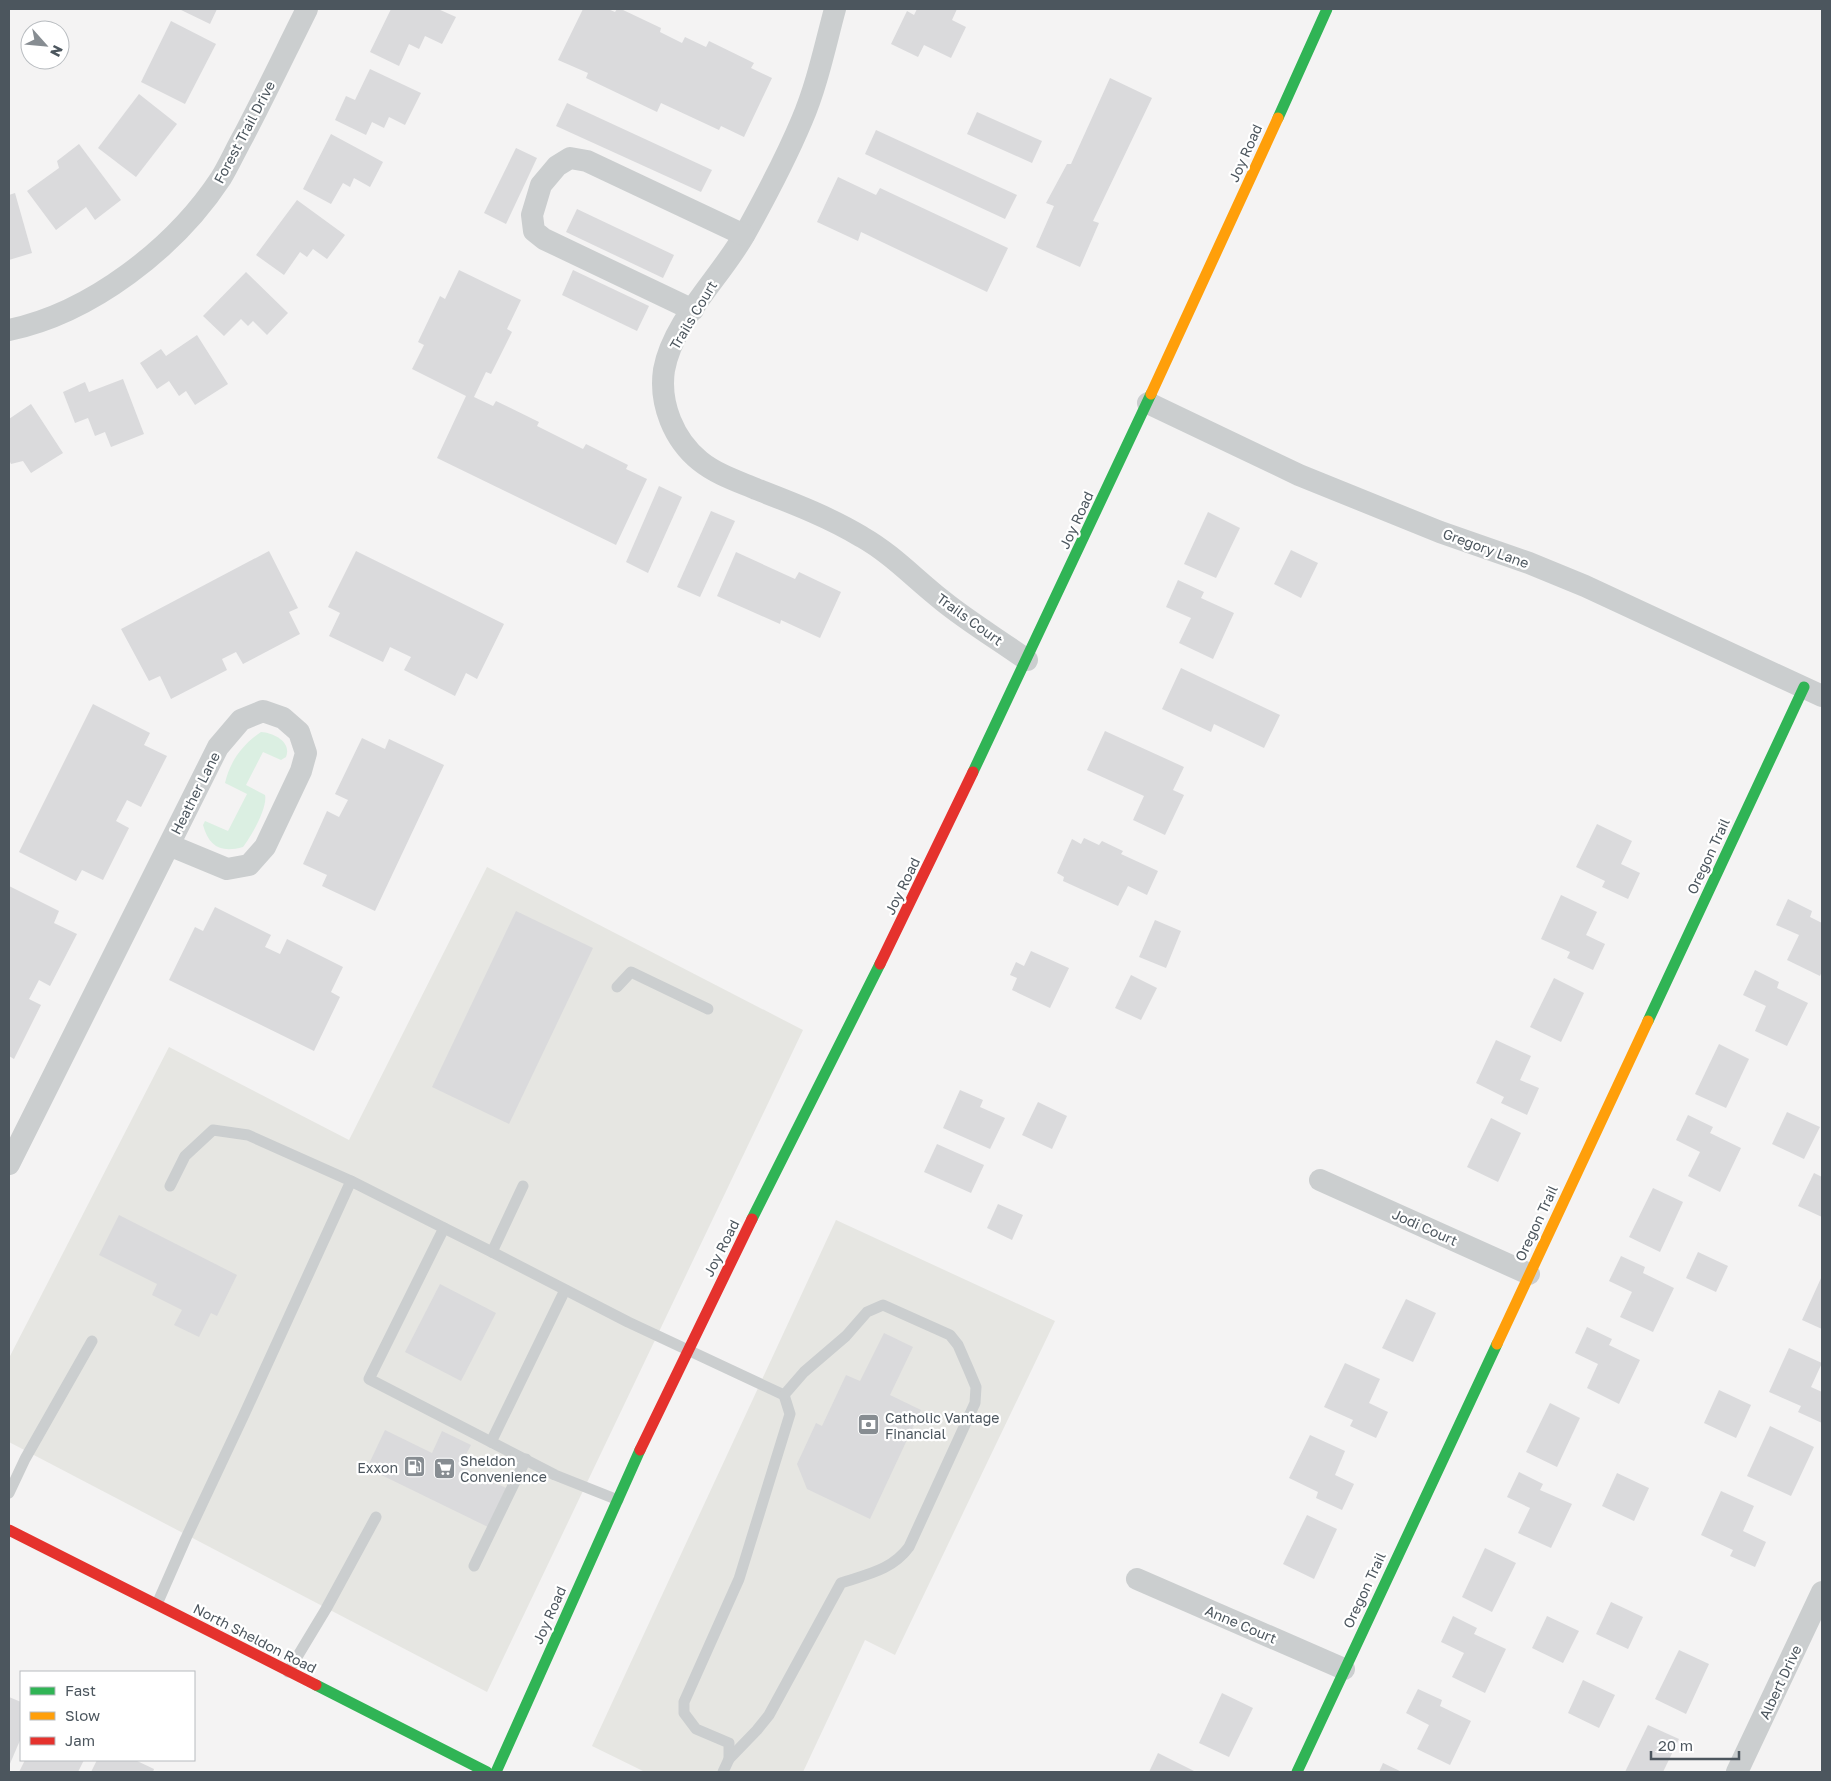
<svg xmlns="http://www.w3.org/2000/svg" width="1831" height="1781" font-family="'Golos Text',sans-serif">
  <rect width="100%" height="100%" fill="#f4f3f3"/>
  <g fill="#e6e6e2">
    <path d="M 487,867 L 803,1030 L 487,1692 L 9,1442 L 9,1358 L 169,1047 L 349,1140 Z"/>
    <path d="M 836,1220 L 1055,1321 L 895,1655 L 865,1640 L 803,1772 L 645,1772 L 592,1746 Z"/>
  </g>
  <path fill="#dbefe2" d="M 261,732 C 274,733 292,742 286,757 L 281,760 L 263,752 L 246,785 L 265,795 C 268,807 251,837 243,847 C 221,853 209,847 203,825 L 205,821 L 228,831 L 247,794 L 225,783 C 230,761 243,744 261,732 Z"/>
  <g fill="#dadadc">
    <path d="M 179,9 L 217,9 L 210,24 Z"/>
    <path d="M 391,9 L 438,9 L 456,17 L 442,44 L 425,36 L 419,49 L 409,44 L 399,66 L 370,52 Z"/>
    <path d="M 583,9 L 608,9 L 615,12 L 617,9 L 621,9 L 661,28 L 660,32 L 682,43 L 685,37 L 706,47 L 709,41 L 754,63 L 751,68 L 772,78 L 744,137 L 721,126 L 719,130 L 661,103 L 657,112 L 586,78 L 588,73 L 558,60 Z"/>
    <path d="M 917,9 L 957,9 L 952,20 L 966,27 L 951,58 L 924,45 L 918,57 L 891,44 L 907,11 L 914,15 Z"/>
    <path d="M 171,21 L 216,44 L 185,104 L 141,82 Z"/>
    <path d="M 370,69 L 421,93 L 405,125 L 389,117 L 384,128 L 372,122 L 366,135 L 335,120 L 346,96 L 355,100 Z"/>
    <path d="M 1110,78 L 1152,98 L 1093,221 L 1099,223 L 1080,267 L 1036,247 L 1054,206 L 1046,203 L 1067,164 L 1071,164 Z"/>
    <path d="M 139,94 L 177,124 L 136,177 L 98,148 Z"/>
    <path d="M 567,103 L 712,170 L 701,192 L 556,126 Z"/>
    <path d="M 977,112 L 1042,141 L 1032,163 L 967,134 Z"/>
    <path d="M 876,130 L 1017,195 L 1005,219 L 865,154 Z"/>
    <path d="M 331,134 L 383,162 L 370,187 L 354,178 L 350,187 L 343,183 L 331,204 L 303,189 Z"/>
    <path d="M 79,144 L 121,200 L 95,220 L 86,207 L 56,230 L 27,191 L 59,168 L 57,161 Z"/>
    <path d="M 516,148 L 537,158 L 506,224 L 484,213 Z"/>
    <path d="M 838,177 L 876,195 L 880,188 L 1008,248 L 987,292 L 861,232 L 858,241 L 817,222 Z"/>
    <path d="M 15,193 L 32,253 L 9,260 L 9,195 Z"/>
    <path d="M 297,200 L 345,235 L 327,259 L 313,249 L 307,257 L 300,252 L 284,275 L 256,255 Z"/>
    <path d="M 577,209 L 674,255 L 663,278 L 566,232 Z"/>
    <path d="M 459,270 L 521,300 L 507,329 L 512,332 L 491,374 L 486,372 L 474,397 L 493,406 L 496,401 L 539,422 L 537,426 L 583,449 L 586,444 L 628,465 L 626,469 L 647,479 L 616,545 L 437,458 L 466,396 L 412,369 L 424,345 L 418,342 L 440,296 L 445,299 Z"/>
    <path d="M 573,270 L 649,306 L 637,331 L 562,295 Z"/>
    <path d="M 246,272 L 288,313 L 267,335 L 253,321 L 248,326 L 241,319 L 224,336 L 203,316 Z"/>
    <path d="M 197,335 L 228,384 L 195,405 L 186,391 L 179,396 L 169,381 L 157,389 L 140,363 L 161,349 L 166,356 Z"/>
    <path d="M 123,379 L 144,434 L 111,447 L 105,432 L 95,436 L 88,418 L 75,423 L 63,392 L 85,382 L 89,392 Z"/>
    <path d="M 31,404 L 63,453 L 31,473 L 23,461 L 11,464 L 9,460 L 9,419 Z"/>
    <path d="M 659,486 L 682,497 L 648,573 L 626,562 Z"/>
    <path d="M 711,511 L 735,521 L 700,597 L 677,587 Z"/>
    <path d="M 1208,512 L 1240,528 L 1216,578 L 1184,564 Z"/>
    <path d="M 1291,550 L 1318,563 L 1301,598 L 1274,584 Z"/>
    <path d="M 269,551 L 298,608 L 289,612 L 300,634 L 243,664 L 236,652 L 222,659 L 227,670 L 171,699 L 160,676 L 149,681 L 121,629 Z"/>
    <path d="M 356,551 L 504,624 L 477,679 L 466,673 L 455,696 L 404,670 L 411,657 L 390,647 L 383,662 L 329,636 L 340,613 L 328,607 Z"/>
    <path d="M 736,552 L 795,579 L 799,572 L 841,592 L 820,638 L 781,620 L 780,624 L 717,596 Z"/>
    <path d="M 1178,580 L 1204,592 L 1201,598 L 1234,613 L 1213,659 L 1179,643 L 1191,618 L 1166,607 Z"/>
    <path d="M 1181,668 L 1280,715 L 1264,748 L 1214,724 L 1211,732 L 1162,709 Z"/>
    <path d="M 93,704 L 150,733 L 144,745 L 167,756 L 141,807 L 127,800 L 116,821 L 129,828 L 103,880 L 82,870 L 76,881 L 19,852 Z"/>
    <path d="M 1105,731 L 1184,767 L 1173,790 L 1184,795 L 1165,835 L 1133,820 L 1144,796 L 1087,770 Z"/>
    <path d="M 362,738 L 385,749 L 389,739 L 444,765 L 375,911 L 322,886 L 327,875 L 303,864 L 327,811 L 339,817 L 348,800 L 335,794 Z"/>
    <path d="M 1597,824 L 1632,841 L 1621,864 L 1640,873 L 1628,899 L 1602,887 L 1605,881 L 1576,867 Z"/>
    <path d="M 1084,838 L 1099,845 L 1102,841 L 1123,851 L 1121,854 L 1158,871 L 1147,895 L 1128,886 L 1118,906 L 1063,881 L 1064,877 L 1057,873 L 1072,839 L 1081,844 Z"/>
    <path d="M 9,886 L 59,911 L 54,923 L 77,934 L 50,986 L 39,980 L 29,999 L 41,1005 L 14,1059 L 9,1056 Z"/>
    <path d="M 1561,895 L 1597,912 L 1586,935 L 1605,944 L 1593,970 L 1567,958 L 1570,952 L 1541,939 Z"/>
    <path d="M 1788,899 L 1812,911 L 1810,917 L 1822,923 L 1822,971 L 1820,976 L 1787,960 L 1799,935 L 1776,925 Z"/>
    <path d="M 215,907 L 271,935 L 265,947 L 280,954 L 287,939 L 343,967 L 331,992 L 340,997 L 314,1051 L 169,980 L 195,927 L 203,931 Z"/>
    <path d="M 516,911 L 593,948 L 509,1124 L 432,1087 Z"/>
    <path d="M 1155,920 L 1181,931 L 1166,968 L 1139,957 Z"/>
    <path d="M 1031,951 L 1069,968 L 1050,1008 L 1012,990 L 1017,978 L 1010,975 L 1016,962 L 1024,966 Z"/>
    <path d="M 1755,970 L 1779,982 L 1777,988 L 1808,1003 L 1787,1046 L 1755,1031 L 1766,1006 L 1743,995 Z"/>
    <path d="M 1131,975 L 1157,988 L 1141,1020 L 1115,1008 Z"/>
    <path d="M 1554,978 L 1584,993 L 1561,1042 L 1530,1027 Z"/>
    <path d="M 1496,1040 L 1531,1056 L 1520,1080 L 1539,1088 L 1527,1115 L 1501,1103 L 1504,1097 L 1476,1083 Z"/>
    <path d="M 1719,1044 L 1749,1059 L 1726,1108 L 1695,1094 Z"/>
    <path d="M 960,1090 L 983,1100 L 980,1107 L 1005,1118 L 990,1149 L 943,1128 Z"/>
    <path d="M 1038,1102 L 1067,1116 L 1052,1149 L 1022,1135 Z"/>
    <path d="M 1787,1112 L 1820,1127 L 1804,1159 L 1772,1144 Z"/>
    <path d="M 1688,1115 L 1713,1127 L 1710,1133 L 1741,1148 L 1720,1192 L 1688,1176 L 1700,1152 L 1676,1140 Z"/>
    <path d="M 1491,1118 L 1521,1133 L 1498,1182 L 1467,1167 Z"/>
    <path d="M 937,1144 L 984,1165 L 971,1193 L 924,1172 Z"/>
    <path d="M 1814,1173 L 1822,1177 L 1822,1217 L 1798,1206 Z"/>
    <path d="M 1653,1188 L 1683,1202 L 1660,1252 L 1629,1237 Z"/>
    <path d="M 998,1204 L 1023,1215 L 1012,1240 L 987,1228 Z"/>
    <path d="M 119,1215 L 237,1275 L 217,1316 L 211,1313 L 199,1337 L 174,1325 L 182,1310 L 152,1295 L 157,1284 L 99,1255 Z"/>
    <path d="M 1698,1252 L 1728,1266 L 1716,1292 L 1686,1278 Z"/>
    <path d="M 1621,1256 L 1645,1267 L 1643,1273 L 1674,1288 L 1653,1332 L 1620,1317 L 1632,1292 L 1609,1281 Z"/>
    <path d="M 1822,1276 L 1822,1329 L 1802,1320 Z"/>
    <path d="M 440,1284 L 496,1313 L 461,1381 L 405,1352 Z"/>
    <path d="M 1406,1299 L 1436,1313 L 1413,1362 L 1382,1348 Z"/>
    <path d="M 1587,1327 L 1612,1339 L 1609,1345 L 1640,1360 L 1619,1404 L 1587,1388 L 1598,1364 L 1575,1353 Z"/>
    <path d="M 884,1333 L 913,1347 L 890,1395 L 921,1410 L 870,1519 L 807,1489 L 797,1464 L 816,1423 L 822,1426 L 846,1375 L 860,1381 Z"/>
    <path d="M 1789,1348 L 1822,1363 L 1811,1387 L 1822,1392 L 1822,1423 L 1798,1412 L 1801,1406 L 1769,1392 Z"/>
    <path d="M 1345,1363 L 1380,1379 L 1369,1403 L 1388,1412 L 1376,1438 L 1350,1426 L 1353,1420 L 1324,1407 Z"/>
    <path d="M 1719,1390 L 1751,1405 L 1736,1438 L 1704,1423 Z"/>
    <path d="M 1550,1403 L 1580,1418 L 1557,1467 L 1526,1452 Z"/>
    <path d="M 1770,1426 L 1814,1447 L 1791,1496 L 1747,1476 Z"/>
    <path d="M 385,1430 L 432,1453 L 442,1431 L 471,1445 L 460,1466 L 506,1488 L 488,1527 L 367,1468 Z"/>
    <path d="M 1310,1435 L 1345,1451 L 1335,1475 L 1354,1484 L 1342,1510 L 1316,1498 L 1318,1492 L 1289,1478 Z"/>
    <path d="M 1519,1472 L 1543,1484 L 1540,1490 L 1572,1504 L 1551,1548 L 1518,1533 L 1530,1508 L 1507,1497 Z"/>
    <path d="M 1617,1473 L 1649,1488 L 1634,1521 L 1602,1506 Z"/>
    <path d="M 1721,1491 L 1754,1506 L 1743,1531 L 1766,1542 L 1755,1567 L 1730,1556 L 1733,1550 L 1701,1535 Z"/>
    <path d="M 1307,1515 L 1337,1529 L 1314,1579 L 1283,1564 Z"/>
    <path d="M 1485,1548 L 1516,1563 L 1492,1612 L 1462,1597 Z"/>
    <path d="M 1611,1602 L 1643,1617 L 1628,1649 L 1596,1634 Z"/>
    <path d="M 1453,1616 L 1477,1628 L 1474,1634 L 1506,1649 L 1485,1693 L 1452,1677 L 1464,1653 L 1441,1642 Z"/>
    <path d="M 1547,1616 L 1579,1631 L 1563,1663 L 1532,1648 Z"/>
    <path d="M 1679,1650 L 1709,1664 L 1686,1714 L 1655,1699 Z"/>
    <path d="M 1583,1680 L 1615,1695 L 1599,1728 L 1568,1713 Z"/>
    <path d="M 1418,1689 L 1442,1700 L 1440,1706 L 1471,1721 L 1450,1765 L 1417,1749 L 1429,1725 L 1406,1713 Z"/>
    <path d="M 1222,1693 L 1253,1708 L 1229,1757 L 1199,1743 Z"/>
    <path d="M 9,1697 L 21,1702 L 21,1738 L 9,1766 Z"/>
    <path d="M 1648,1725 L 1679,1739 L 1663,1772 L 1625,1772 Z"/>
    <path d="M 1158,1753 L 1196,1772 L 1149,1772 Z"/>
    <path d="M 25,1760 L 84,1760 L 78,1772 L 19,1772 Z"/>
    <path d="M 97,1760 L 135,1760 L 154,1769 L 153,1772 L 91,1772 Z"/>
    <path d="M 1383,1763 L 1402,1772 L 1379,1772 Z"/>
  </g>
  <g fill="none" stroke-linecap="round" stroke-linejoin="round">
    <g stroke="#cbcecf" stroke-width="11">
      <path d="M 617,987 L 631,972 L 708,1009"/>
      <path d="M 170,1186 L 185,1156 L 213,1130 L 248,1135 L 351,1181"/>
      <path d="M 523,1186 L 492,1252 L 628,1322 L 784,1395 L 790,1414 L 739,1579 L 684,1702 L 684,1713 L 696,1729 L 729,1743 L 729,1759 L 723,1772"/>
      <path d="M 492,1252 L 444,1228 L 369,1379 L 555,1475 L 618,1500"/>
      <path d="M 491,1442 L 565,1290"/>
      <path d="M 9,1493 L 25,1459 L 92,1341"/>
      <path d="M 474,1566 L 526,1459"/>
      <path d="M 157,1604 L 186,1538 L 243,1417 L 351,1181 L 444,1228"/>
      <path d="M 288,1672 L 326,1609 L 376,1517"/>
      <path d="M 729,1759 L 757,1730 L 769,1715 L 841,1583 C 868,1574 892,1570 909,1547 L 975,1403 L 976,1387 L 968,1368 L 958,1345 L 950,1335 L 883,1305 L 867,1312 L 846,1336 L 804,1372 L 784,1395"/>
    </g>
    <g stroke="#cbcecf" stroke-width="22">
      <path d="M 835,9 C 825,46 817,85 802,120 C 786,158 766,196 746,232 C 722,276 673,320 664,370 C 659,404 674,440 700,461 C 716,474 737,481 756,489 C 792,503 829,517 862,537 C 892,554 915,579 943,601 C 969,622 999,640 1027,660"/>
      <path d="M 693,310 L 544,239 L 534,231 L 532,215 L 541,185 L 557,166 L 570,158 L 587,161 L 744,235"/>
      <path d="M 9,330 C 91,313 175,248 221,178 C 229,165 236,149 244,135 C 266,93 286,51 307,9"/>
      <path d="M 1148,403 L 1299,475 L 1440,532 L 1529,563 L 1585,586 L 1822,696"/>
      <path d="M 9,1164 L 218,747 L 241,720 L 263,711 L 283,718 L 299,732 L 306,753 L 301,771 L 265,847 L 249,865 L 227,869 L 169,845"/>
      <path d="M 1320,1180 L 1529,1274"/>
      <path d="M 1137,1579 L 1344,1669"/>
      <path d="M 1737,1772 L 1822,1592"/>
    </g>
    <g stroke="#30b455" stroke-width="11">
      <path d="M 1278,118 L 1327,9"/>
      <path d="M 973,772 L 1151,394"/>
      <path d="M 1648,1021 L 1804,687"/>
      <path d="M 752,1219 L 880,964"/>
      <path d="M 316,1685 L 487,1772"/>
      <path d="M 496,1772 L 640,1450"/>
      <path d="M 1297,1772 L 1497,1344"/>
    </g>
    <g stroke="#ff9f0a" stroke-width="11">
      <path d="M 1151,394 L 1278,118"/>
      <path d="M 1497,1344 L 1648,1021"/>
    </g>
    <g stroke="#e5322d" stroke-width="11">
      <path d="M 880,964 L 973,772"/>
      <path d="M 640,1450 L 752,1219"/>
      <path d="M 9,1530 L 316,1685"/>
    </g>
  </g>
  <defs>
    <symbol id="bank-square" viewBox="-11 -11 22 22"><rect x="-9" y="-9" width="18" height="18" rx="4" fill="#878d92" stroke="#fff"/><path d="M-6-4H6V4H-6ZM0-2.3a2.3 2.3 0 1 0 0 4.6a2.3 2.3 0 1 0 0-4.6Z" fill="#fff"/></symbol>
    <symbol id="fuel-square" viewBox="-11 -11 22 22"><rect x="-9" y="-9" width="18" height="18" rx="4" fill="#878d92" stroke="#fff"/><path d="M-5.5-6h7V0h2V4h1.3V-2.5L3-4.5l.8-.8L6-3V5H2.5V1h-1V6h-7ZM-4.2-4.7v3.2H.2V-4.7Z" fill="#fff"/></symbol>
    <symbol id="supermarket-square" viewBox="-11 -11 22 22"><rect x="-9" y="-9" width="18" height="18" rx="4" fill="#878d92" stroke="#fff"/><path d="M-6-5.5h2.5l.6 2H6L4.5 2H-2.5L-4.4-4H-6ZM-1.5 3.2a1.3 1.3 0 1 0 .1 0ZM3 3.2a1.3 1.3 0 1 0 .1 0Z" fill="#fff"/></symbol>
  </defs>
  <g fill-rule="evenodd">
    <use href="#bank-square" x="856" y="1412" width="25" height="25"/>
    <use href="#fuel-square" x="402" y="1454" width="25" height="25"/>
    <use href="#supermarket-square" x="432" y="1456" width="25" height="25"/>
  </g>
  <g text-anchor="middle" dominant-baseline="central" stroke-width="4.5" stroke-linejoin="round" paint-order="stroke">
    <g font-size="14" fill="#4c565e" stroke="#fff">
      <text transform="translate(244 132) rotate(-62)">Forest Trail Drive</text>
      <text transform="translate(1245 153) rotate(-66)">Joy Road</text>
      <text transform="translate(693 315) rotate(-59)">Trails Court</text>
      <text transform="translate(1076 520) rotate(-65)">Joy Road</text>
      <text transform="translate(1486 548) rotate(20)">Gregory Lane</text>
      <text transform="translate(970 619) rotate(36)">Trails Court</text>
      <text transform="translate(195 793) rotate(-63)">Heather Lane</text>
      <text transform="translate(1708 856) rotate(-65)">Oregon Trail</text>
      <text transform="translate(902 886) rotate(-64)">Joy Road</text>
      <text transform="translate(1536 1223) rotate(-65)">Oregon Trail</text>
      <text transform="translate(1425 1227) rotate(24)">Jodi Court</text>
      <text transform="translate(721 1248) rotate(-63)">Joy Road</text>
      <text transform="translate(1364 1590) rotate(-65)">Oregon Trail</text>
      <text transform="translate(549 1615) rotate(-66)">Joy Road</text>
      <text transform="translate(1241 1624) rotate(23)">Anne Court</text>
      <text transform="translate(255 1638) rotate(27)">North Sheldon Road</text>
      <text transform="translate(1780 1682) rotate(-65)">Albert Drive</text>
    </g>
    <g font-size="14" fill="#4c565e" stroke="#fff" text-anchor="start">
      <text x="885" y="1417">Catholic Vantage<tspan x="885" dy="16">Financial</tspan></text>
      <text x="460" y="1460">Sheldon<tspan x="460" dy="16">Convenience</tspan></text>
      <text x="398" y="1467" text-anchor="end">Exxon</text>
    </g>
  </g>
  <rect width="1831" height="1781" fill="none" stroke="#4c565e" stroke-width="20"/>
  <rect x="20" y="1671" width="175" height="90" fill="#ffffff" stroke="#b7bbbf"/>
  <rect x="30" y="1687" width="25" height="8" fill="#30b455" stroke="#b7bbbf"/>
  <text x="65" y="1696" font-size="15" fill="#4c565e">Fast</text>
  <rect x="30" y="1712" width="25" height="8" fill="#ff9f0a" stroke="#b7bbbf"/>
  <text x="65" y="1721" font-size="15" fill="#4c565e">Slow</text>
  <rect x="30" y="1737" width="25" height="8" fill="#e5322d" stroke="#b7bbbf"/>
  <text x="65" y="1746" font-size="15" fill="#4c565e">Jam</text>
  <g transform="translate(45 45) rotate(117)"><circle r="24" fill="#ffffff" stroke="#b7bbbf"/>
  <path d="M0-4L9 19L0 12L-9 19Z" fill="#878d92"/>
  <text y="-8" font-size="14" font-weight="bold" text-anchor="middle" fill="#4c565e">N</text>
  </g>
  <path d="M1651 1751v8h88v-8" fill="none" stroke="#4c565e" stroke-width="2.5"/>
  <text x="1658" y="1751" font-size="15" fill="#4c565e" stroke="#ffffff" stroke-width="4" paint-order="stroke">20 m</text>
</svg>
